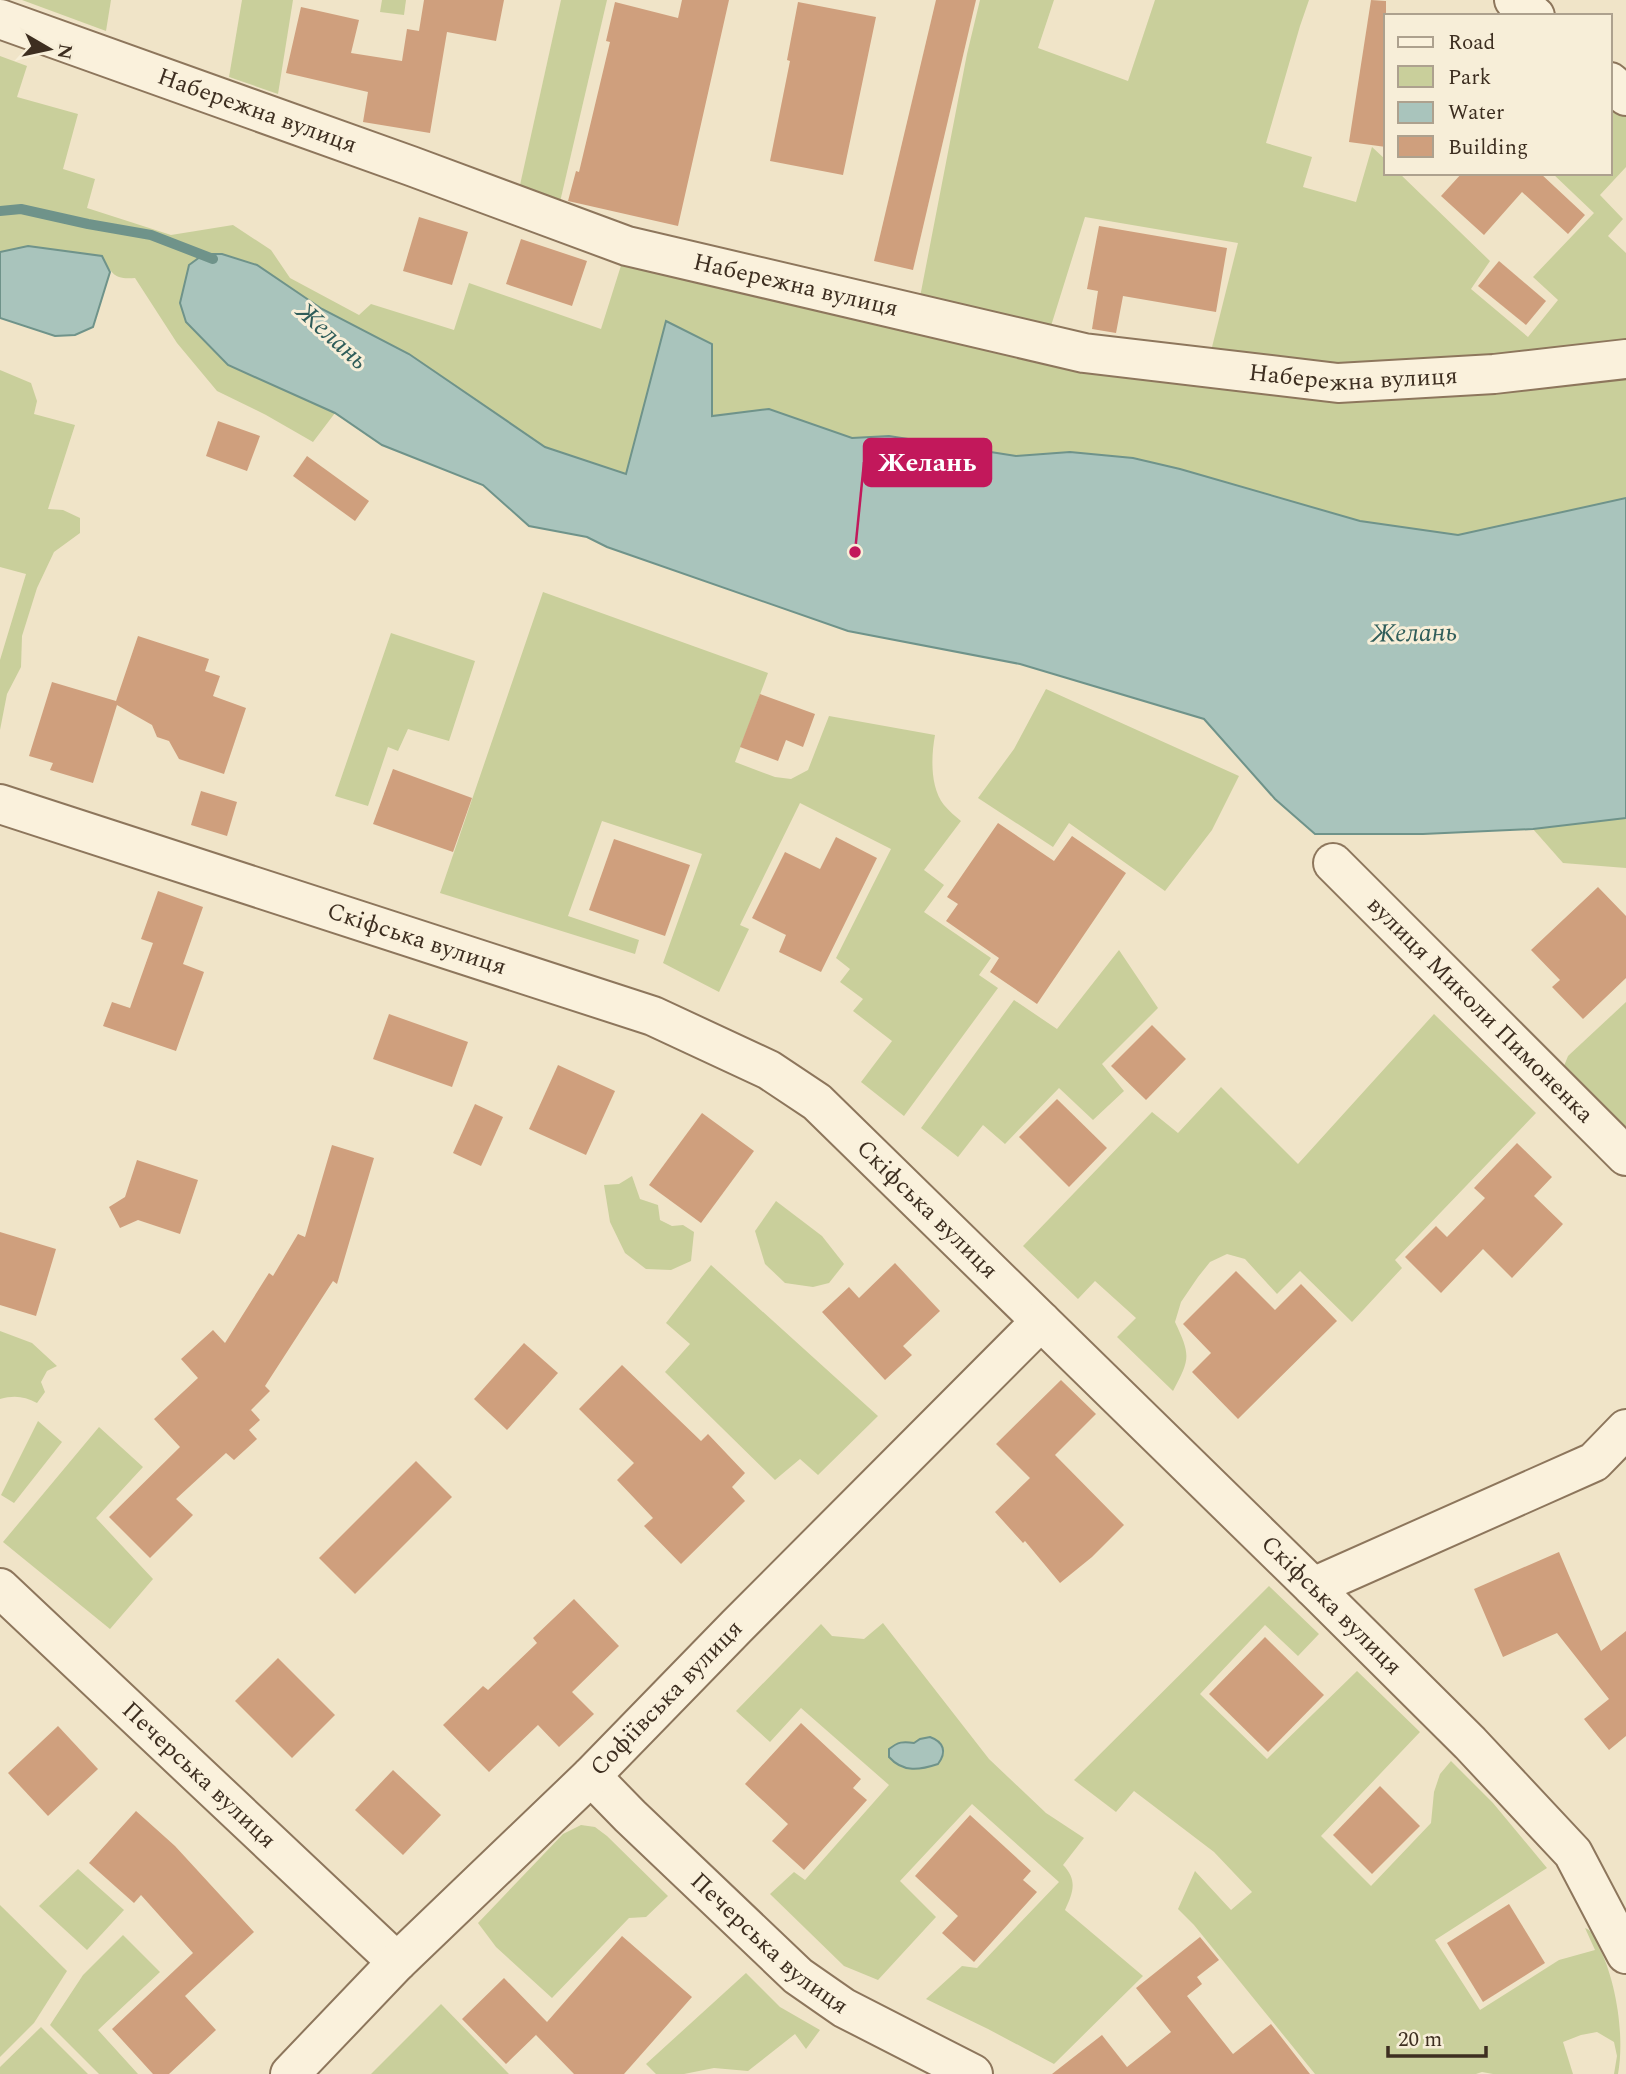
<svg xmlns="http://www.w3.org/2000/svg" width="1626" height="2074" font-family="Spectral,serif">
  <rect width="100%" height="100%" fill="#f0e4c8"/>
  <g fill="#c9cf9b">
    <path d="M 22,0 L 111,0 L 106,31 Z"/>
    <path d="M 242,0 L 293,0 L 278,94 L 229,77 Z"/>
    <path d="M 382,0 L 406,0 L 404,15 L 380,12 Z"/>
    <path d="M 561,0 L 607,0 L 560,202 L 520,185 Z"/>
    <path d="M 980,0 L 1054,0 L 1038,48 L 1128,81 L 1155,0 L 1309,0 L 1300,26 L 1266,143 L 1312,157 L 1303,187 L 1356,202 L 1372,147 L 1386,160 L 1386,173 L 1399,173 L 1490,261 L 1471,289 L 1528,337 L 1558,300 L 1533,277 L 1594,213 L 1552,173 L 1610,173 L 1610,94 L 1626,107 L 1626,167 L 1600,195 L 1623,219 L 1608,236 L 1626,253 L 1626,349 L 1342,369 L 1210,355 L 1238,243 L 1085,217 L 1051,326 L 920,297 L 967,54 Z"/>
    <path d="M 0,56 L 27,66 L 17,97 L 78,114 L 63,169 L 95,179 L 87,208 L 171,235 L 233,225 L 271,250 L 290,278 L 359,315 L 371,304 L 454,330 L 469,283 L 601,329 L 624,256 L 1082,365 L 1626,371 L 1626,498 L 1458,535 L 1360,521 L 1180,469 L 1133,458 L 1070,452 L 1016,456 L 889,436 L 852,438 L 769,409 L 711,416 L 712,344 L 666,321 L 626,474 L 545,447 L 409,354 L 322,309 L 257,265 L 228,365 L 335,413 L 313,442 L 266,415 L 217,391 L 177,343 L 135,278 C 114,280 111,273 102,256 L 28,246 L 0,252 Z"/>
    <path d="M 0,370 L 31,383 L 37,401 L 34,414 L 75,425 L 48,509 L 63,510 L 80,518 L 80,533 L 54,552 L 37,588 L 22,636 L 21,667 L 7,694 L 0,730 L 0,660 L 26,574 L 0,567 Z"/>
    <path d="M 543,592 L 768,673 L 735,762 L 775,777 L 791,779 L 808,770 L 829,716 L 935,735 C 931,757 930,787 944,805 C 949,811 955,816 961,821 L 924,870 L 944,885 L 924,912 L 991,958 L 979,975 L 998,988 L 904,1116 L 861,1082 L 892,1041 L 853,1011 L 863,999 L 840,982 L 850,969 L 836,958 L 891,849 L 800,803 L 740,925 L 749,929 L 719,992 L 663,963 L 702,854 L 602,821 L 568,916 L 639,940 L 635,954 L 440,893 Z"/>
    <path d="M 391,633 L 475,661 L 449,741 L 408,729 L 398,751 L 388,747 L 368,806 L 335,796 Z"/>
    <path d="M 1046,689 L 1239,776 L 1212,830 L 1165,891 L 1069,823 L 1053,847 L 978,798 L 1014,749 Z"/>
    <path d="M 1626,818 L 1626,868 L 1563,863 L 1533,829 Z"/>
    <path d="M 1119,950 L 1158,1008 L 1102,1064 L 1124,1091 L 1093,1120 L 1059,1088 L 1005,1144 L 983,1125 L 958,1157 L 921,1128 L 1014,1000 L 1057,1029 Z"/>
    <path d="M 1626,1002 L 1626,1127 L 1564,1066 L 1568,1056 Z"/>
    <path d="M 1434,1014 L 1536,1113 L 1395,1260 L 1402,1268 L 1352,1322 L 1300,1271 L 1277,1294 L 1245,1259 L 1227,1254 L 1210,1262 L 1198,1277 L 1181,1302 L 1175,1322 C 1191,1356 1190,1359 1173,1391 L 1117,1337 L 1136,1318 L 1095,1281 L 1078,1299 L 1023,1246 L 1152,1112 L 1178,1133 L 1221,1087 L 1298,1164 Z"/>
    <path d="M 632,1176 L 640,1199 L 658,1205 L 660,1220 L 672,1226 L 683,1225 L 694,1232 L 691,1261 L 671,1270 L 646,1269 L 625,1253 L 610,1222 L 604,1185 L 619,1184 Z"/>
    <path d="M 776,1201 L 822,1236 L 844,1264 L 829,1283 L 813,1287 L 785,1283 L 765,1264 L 755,1231 Z"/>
    <path d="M 711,1265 L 878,1416 L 818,1475 L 800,1459 L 775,1480 L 665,1372 L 690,1344 L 666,1323 Z"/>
    <path d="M 0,1331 L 32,1343 L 57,1366 L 47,1371 L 41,1382 L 45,1392 L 37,1403 C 24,1396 14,1395 0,1399 Z"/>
    <path d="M 38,1421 L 62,1442 L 14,1503 L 1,1495 Z"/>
    <path d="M 99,1427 L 143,1467 L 96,1518 L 153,1579 L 110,1629 L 3,1542 Z"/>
    <path d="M 1269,1586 L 1319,1634 L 1298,1656 L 1265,1625 L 1200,1694 L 1267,1759 L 1357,1671 L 1420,1732 L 1321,1836 L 1371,1886 L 1431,1823 L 1434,1792 L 1440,1774 L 1451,1761 L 1493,1803 L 1547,1868 L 1435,1940 L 1480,2010 L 1559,1960 L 1595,1950 L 1585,1928 C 1593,1931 1595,1938 1598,1945 C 1616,1979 1625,2036 1618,2074 L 1614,2074 L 1617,2056 L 1614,2042 L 1597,2032 L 1581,2035 L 1563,2042 L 1573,2074 L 1493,2074 L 1482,2072 L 1476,2074 L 1315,2074 L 1194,1925 L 1178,1909 L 1195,1871 L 1231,1910 L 1252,1892 L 1214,1852 L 1134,1791 L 1116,1812 L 1074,1780 Z"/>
    <path d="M 883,1623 L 989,1759 L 1046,1813 L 1084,1838 L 1063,1865 C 1078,1880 1073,1893 1065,1910 L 1143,1976 L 1054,2064 L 988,2029 L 926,1999 L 962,1966 L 977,1968 L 1059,1882 L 972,1804 L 900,1881 L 936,1917 L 878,1980 L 844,1966 L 770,1894 L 794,1872 L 805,1880 L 889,1785 L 801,1708 L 770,1742 L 736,1711 L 821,1624 L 832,1636 L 864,1639 Z"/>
    <path d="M 581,1825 L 595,1827 L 607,1836 L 668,1896 L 646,1917 L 629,1918 L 552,1998 L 496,1947 L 478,1923 L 563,1834 Z"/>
    <path d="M 78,1869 L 124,1910 L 87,1950 L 39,1906 Z"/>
    <path d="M 0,1905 L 67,1971 L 34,2023 L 0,2057 Z"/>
    <path d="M 123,1935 L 160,1972 L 98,2030 L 138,2074 L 99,2074 L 50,2025 L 83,1975 Z"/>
    <path d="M 746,1973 L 780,2007 L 820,2030 L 806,2049 L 795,2034 L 748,2071 L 714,2068 L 684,2074 L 656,2074 L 646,2064 Z"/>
    <path d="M 441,2004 L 509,2074 L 371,2074 Z"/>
    <path d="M 41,2027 L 88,2074 L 0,2074 L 0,2067 Z"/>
  </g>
  <g fill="#a9c4bc" stroke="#6f938a" stroke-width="2">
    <path d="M 28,246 L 102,256 L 110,272 L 93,327 L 75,335 L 55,336 L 0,318 L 0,252 Z"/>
    <path d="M 204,254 L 222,254 L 257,265 L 322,309 L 409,354 L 545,447 L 626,474 L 666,321 L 712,344 L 712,416 L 769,409 L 852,438 L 889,436 L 1016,456 L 1070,452 L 1133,458 L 1180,469 L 1360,521 L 1458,535 L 1626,498 L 1626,818 L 1533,829 L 1423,834 L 1315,834 L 1275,799 L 1204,719 L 1020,664 L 848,631 L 607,547 L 587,537 L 529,526 L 483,485 L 382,445 L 335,413 L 228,365 L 186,322 L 180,303 L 189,265 Z"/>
    <path d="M 930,1737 C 944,1742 947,1752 938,1764 C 920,1770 903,1773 889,1757 L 889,1749 C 898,1742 903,1741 914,1743 L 920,1739 Z"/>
  </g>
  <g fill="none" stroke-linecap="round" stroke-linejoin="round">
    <path stroke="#6f938a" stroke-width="10" d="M 0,211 L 21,209 L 88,224 L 151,235 L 213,259"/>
  </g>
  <g fill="#cf9f7d">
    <path d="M 424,0 L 504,0 L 496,41 L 447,32 L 430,133 L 363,122 L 368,92 L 286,73 L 301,7 L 359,20 L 351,53 L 402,61 L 407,29 L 419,31 Z"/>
    <path d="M 682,0 L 729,0 L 678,226 L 568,201 L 576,171 L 579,172 L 610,42 L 606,41 L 615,2 L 678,18 Z"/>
    <path d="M 936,0 L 976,0 L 913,270 L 874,261 Z"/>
    <path d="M 1371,0 L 1386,1 L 1386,147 L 1349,142 Z"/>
    <path d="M 798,2 L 876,17 L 843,175 L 770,161 L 790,61 L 787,60 Z"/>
    <path d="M 1462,173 L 1540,173 L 1585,215 L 1568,234 L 1522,192 L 1484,235 L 1441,196 Z"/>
    <path d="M 419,217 L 468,232 L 452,285 L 403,271 Z"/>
    <path d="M 1099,226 L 1227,248 L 1216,312 L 1123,296 L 1116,333 L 1092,329 L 1098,291 L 1087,289 Z"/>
    <path d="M 521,239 L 587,261 L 572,306 L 506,284 Z"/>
    <path d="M 1499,261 L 1546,301 L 1526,325 L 1478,286 Z"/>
    <path d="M 218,421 L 260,436 L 247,471 L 206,456 Z"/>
    <path d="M 307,456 L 369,501 L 355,521 L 293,476 Z"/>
    <path d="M 138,636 L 209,659 L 205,671 L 220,676 L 213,696 L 246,708 L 224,774 L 179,759 L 169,741 L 157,737 L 152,725 L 117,705 L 93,783 L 50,770 L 53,763 L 29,756 L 52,682 L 116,701 Z"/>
    <path d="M 760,694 L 815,714 L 803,747 L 786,740 L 778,761 L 740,747 Z"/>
    <path d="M 393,769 L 472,798 L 453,852 L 373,824 Z"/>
    <path d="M 201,791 L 237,802 L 227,836 L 191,825 Z"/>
    <path d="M 998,823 L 1054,861 L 1072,836 L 1126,873 L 1037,1004 L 990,972 L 999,958 L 946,921 L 958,904 L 947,897 Z"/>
    <path d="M 836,837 L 877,858 L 821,972 L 779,952 L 786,935 L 752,918 L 785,852 L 820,869 Z"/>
    <path d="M 614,839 L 690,865 L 665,936 L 589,910 Z"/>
    <path d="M 1598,887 L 1626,916 L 1626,978 L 1583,1019 L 1552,987 L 1560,980 L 1531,950 Z"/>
    <path d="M 158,891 L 203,907 L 183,964 L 204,972 L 176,1051 L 103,1026 L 112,1002 L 130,1008 L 153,943 L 141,939 Z"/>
    <path d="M 389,1014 L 468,1042 L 452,1087 L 373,1059 Z"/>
    <path d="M 1152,1025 L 1186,1059 L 1146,1100 L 1111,1066 Z"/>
    <path d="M 558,1065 L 615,1091 L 586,1155 L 529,1129 Z"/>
    <path d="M 1057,1099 L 1107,1148 L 1069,1187 L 1019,1137 Z"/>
    <path d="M 475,1104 L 503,1117 L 481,1166 L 453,1153 Z"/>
    <path d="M 702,1113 L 754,1151 L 701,1223 L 649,1185 Z"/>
    <path d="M 1517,1143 L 1552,1177 L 1534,1196 L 1563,1224 L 1512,1278 L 1483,1249 L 1441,1293 L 1405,1257 L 1436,1226 L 1447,1237 L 1485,1198 L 1474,1188 Z"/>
    <path d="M 332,1145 L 374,1158 L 337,1284 L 333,1281 L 265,1386 L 270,1391 L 251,1410 L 260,1420 L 249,1430 L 257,1439 L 234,1460 L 226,1453 L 176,1499 L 193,1515 L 150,1558 L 109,1517 L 180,1447 L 154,1419 L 198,1378 L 181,1359 L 213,1330 L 225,1343 L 269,1273 L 273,1276 L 298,1234 L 305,1237 Z"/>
    <path d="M 137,1160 L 198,1180 L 180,1234 L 138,1220 L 120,1228 L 109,1207 L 125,1197 Z"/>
    <path d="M 0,1232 L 56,1249 L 36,1316 L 0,1305 Z"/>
    <path d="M 895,1263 L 940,1311 L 903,1346 L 912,1355 L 885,1380 L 822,1312 L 849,1287 L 859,1298 Z"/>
    <path d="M 1236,1271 L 1275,1310 L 1301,1284 L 1337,1321 L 1238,1419 L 1192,1372 L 1211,1353 L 1183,1324 Z"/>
    <path d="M 524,1343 L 558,1373 L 507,1430 L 474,1399 Z"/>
    <path d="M 622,1365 L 701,1441 L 708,1434 L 745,1473 L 732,1487 L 745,1501 L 681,1564 L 644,1526 L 653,1518 L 617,1480 L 634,1463 L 579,1409 Z"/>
    <path d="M 1061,1380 L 1096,1414 L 1055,1455 L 1124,1525 L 1092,1557 L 1060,1583 L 1025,1541 L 1023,1543 L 995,1512 L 1030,1478 L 996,1444 Z"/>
    <path d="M 416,1461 L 452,1497 L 355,1594 L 319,1558 Z"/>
    <path d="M 1559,1552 L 1601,1651 L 1626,1631 L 1626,1736 L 1609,1750 L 1584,1719 L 1609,1699 L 1557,1633 L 1503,1657 L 1474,1589 Z"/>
    <path d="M 574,1599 L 619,1646 L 572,1692 L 594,1714 L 559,1747 L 538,1725 L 489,1772 L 443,1725 L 483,1686 L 488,1690 L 537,1643 L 533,1638 Z"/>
    <path d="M 1265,1637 L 1324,1695 L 1268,1752 L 1209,1694 Z"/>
    <path d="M 278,1658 L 335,1715 L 292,1758 L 235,1701 Z"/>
    <path d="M 801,1723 L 861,1779 L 853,1788 L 867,1800 L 804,1870 L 772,1841 L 788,1824 L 745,1784 Z"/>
    <path d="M 58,1726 L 98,1769 L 48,1816 L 8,1773 Z"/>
    <path d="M 393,1770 L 441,1815 L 403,1855 L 355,1810 Z"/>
    <path d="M 1380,1786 L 1420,1826 L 1372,1874 L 1333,1835 Z"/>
    <path d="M 136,1811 L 175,1846 L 254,1932 L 185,1996 L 216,2030 L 169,2074 L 153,2074 L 112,2029 L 193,1953 L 141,1895 L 134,1903 L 89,1863 Z"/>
    <path d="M 970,1815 L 1031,1871 L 1023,1880 L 1037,1892 L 974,1962 L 942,1933 L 958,1916 L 915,1876 Z"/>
    <path d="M 1509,1904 L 1545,1963 L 1483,2002 L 1447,1943 Z"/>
    <path d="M 622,1936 L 692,1997 L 624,2074 L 574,2074 L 536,2035 L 537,2034 L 506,2064 L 462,2019 L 504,1978 L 547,2022 Z"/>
    <path d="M 1200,1937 L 1219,1960 L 1197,1977 L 1202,1984 L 1187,1996 L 1233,2054 L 1271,2024 L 1310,2074 L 1052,2074 L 1102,2035 L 1127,2067 L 1171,2032 L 1136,1988 Z"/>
  </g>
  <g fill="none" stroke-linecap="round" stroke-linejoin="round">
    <defs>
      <g id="minor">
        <path d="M 1514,0 L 1535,16"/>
        <path id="s1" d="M 0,19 L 411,166 L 627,246 L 1084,353 L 1338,383 L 1494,374 L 1626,359"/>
        <path d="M 1610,82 L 1626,96"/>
        <path id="s2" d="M 0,804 L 653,1016 L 769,1070 L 817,1102 L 1313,1587 L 1470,1743 L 1573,1853 L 1626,1954"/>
        <path id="s3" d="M 1333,863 L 1626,1156"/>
        <path d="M 1313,1587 L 1594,1462 L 1626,1429"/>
        <path id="s4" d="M 0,1588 L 397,1962"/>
        <path id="s5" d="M 591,1776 L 630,1816 L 798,1976 L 844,2008 L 973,2074"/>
        <path id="s6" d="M 290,2074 L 397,1962 L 591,1776 L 737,1626 L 1041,1321"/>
      </g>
    </defs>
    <use href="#minor" stroke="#8d765c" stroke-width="42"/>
    <use href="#minor" stroke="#faf1dc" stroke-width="38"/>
  </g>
  <g text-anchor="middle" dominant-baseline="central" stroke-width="6" stroke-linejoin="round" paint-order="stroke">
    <g font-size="24" fill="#3d2e20" stroke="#f7eed8">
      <text stroke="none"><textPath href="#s1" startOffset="273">Набережна вулиця</textPath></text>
      <text stroke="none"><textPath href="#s1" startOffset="840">Набережна вулиця</textPath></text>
      <text stroke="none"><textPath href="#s1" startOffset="1407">Набережна вулиця</textPath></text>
      <text stroke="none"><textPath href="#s2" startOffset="438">Скіфська вулиця</textPath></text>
      <text stroke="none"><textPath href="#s3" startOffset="208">вулиця Миколи Пимоненка</textPath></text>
      <text stroke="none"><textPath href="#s2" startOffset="1026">Скіфська вулиця</textPath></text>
      <text stroke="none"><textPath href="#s2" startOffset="1592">Скіфська вулиця</textPath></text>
      <text stroke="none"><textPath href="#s6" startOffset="532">Софіївська вулиця</textPath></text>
      <text stroke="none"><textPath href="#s4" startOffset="273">Печерська вулиця</textPath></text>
      <text stroke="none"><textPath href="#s5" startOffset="245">Печерська вулиця</textPath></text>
    </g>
    <g font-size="26" font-style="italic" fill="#2f5d5a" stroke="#f7eed8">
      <text transform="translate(332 336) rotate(42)">Желань</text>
      <text transform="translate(1414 633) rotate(-1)">Желань</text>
    </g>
  </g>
  <path fill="none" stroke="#c2185b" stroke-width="2.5" d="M855 552L864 462"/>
  <circle fill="#c2185b" stroke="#f7eed8" stroke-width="2.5" cx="855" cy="552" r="7"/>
  <rect fill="#c2185b" stroke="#c2185b" stroke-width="2.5" x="864" y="439" width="127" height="47" rx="7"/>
  <g font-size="26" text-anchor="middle" font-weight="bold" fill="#fff">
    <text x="927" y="471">Желань</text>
  </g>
  <rect x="1384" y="14" width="228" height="161" fill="#f7eed8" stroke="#ada18e" stroke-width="2"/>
  <rect x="1398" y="37" width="35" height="10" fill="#faf1dc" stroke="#ada18e" stroke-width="2"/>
  <text x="1448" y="49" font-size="21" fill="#3d2e20">Road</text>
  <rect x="1398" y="66" width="35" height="21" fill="#c9cf9b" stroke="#ada18e" stroke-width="2"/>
  <text x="1448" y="84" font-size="21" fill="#3d2e20">Park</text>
  <rect x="1398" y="102" width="35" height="21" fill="#a9c4bc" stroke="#ada18e" stroke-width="2"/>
  <text x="1448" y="119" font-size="21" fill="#3d2e20">Water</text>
  <rect x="1398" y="136" width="35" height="21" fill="#cf9f7d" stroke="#ada18e" stroke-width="2"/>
  <text x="1448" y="154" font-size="21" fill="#3d2e20">Building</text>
  <g transform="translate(49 49) rotate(99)" stroke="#f7eed8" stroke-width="5" paint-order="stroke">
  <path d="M0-5L12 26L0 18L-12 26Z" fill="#3d2e20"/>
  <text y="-10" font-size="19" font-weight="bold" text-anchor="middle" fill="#3d2e20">N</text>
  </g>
  <path d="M1388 2046v10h98v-10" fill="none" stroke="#3d2e20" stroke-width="3.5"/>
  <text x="1398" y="2046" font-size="21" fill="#3d2e20" stroke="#f7eed8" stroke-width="5" paint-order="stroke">20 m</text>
</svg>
